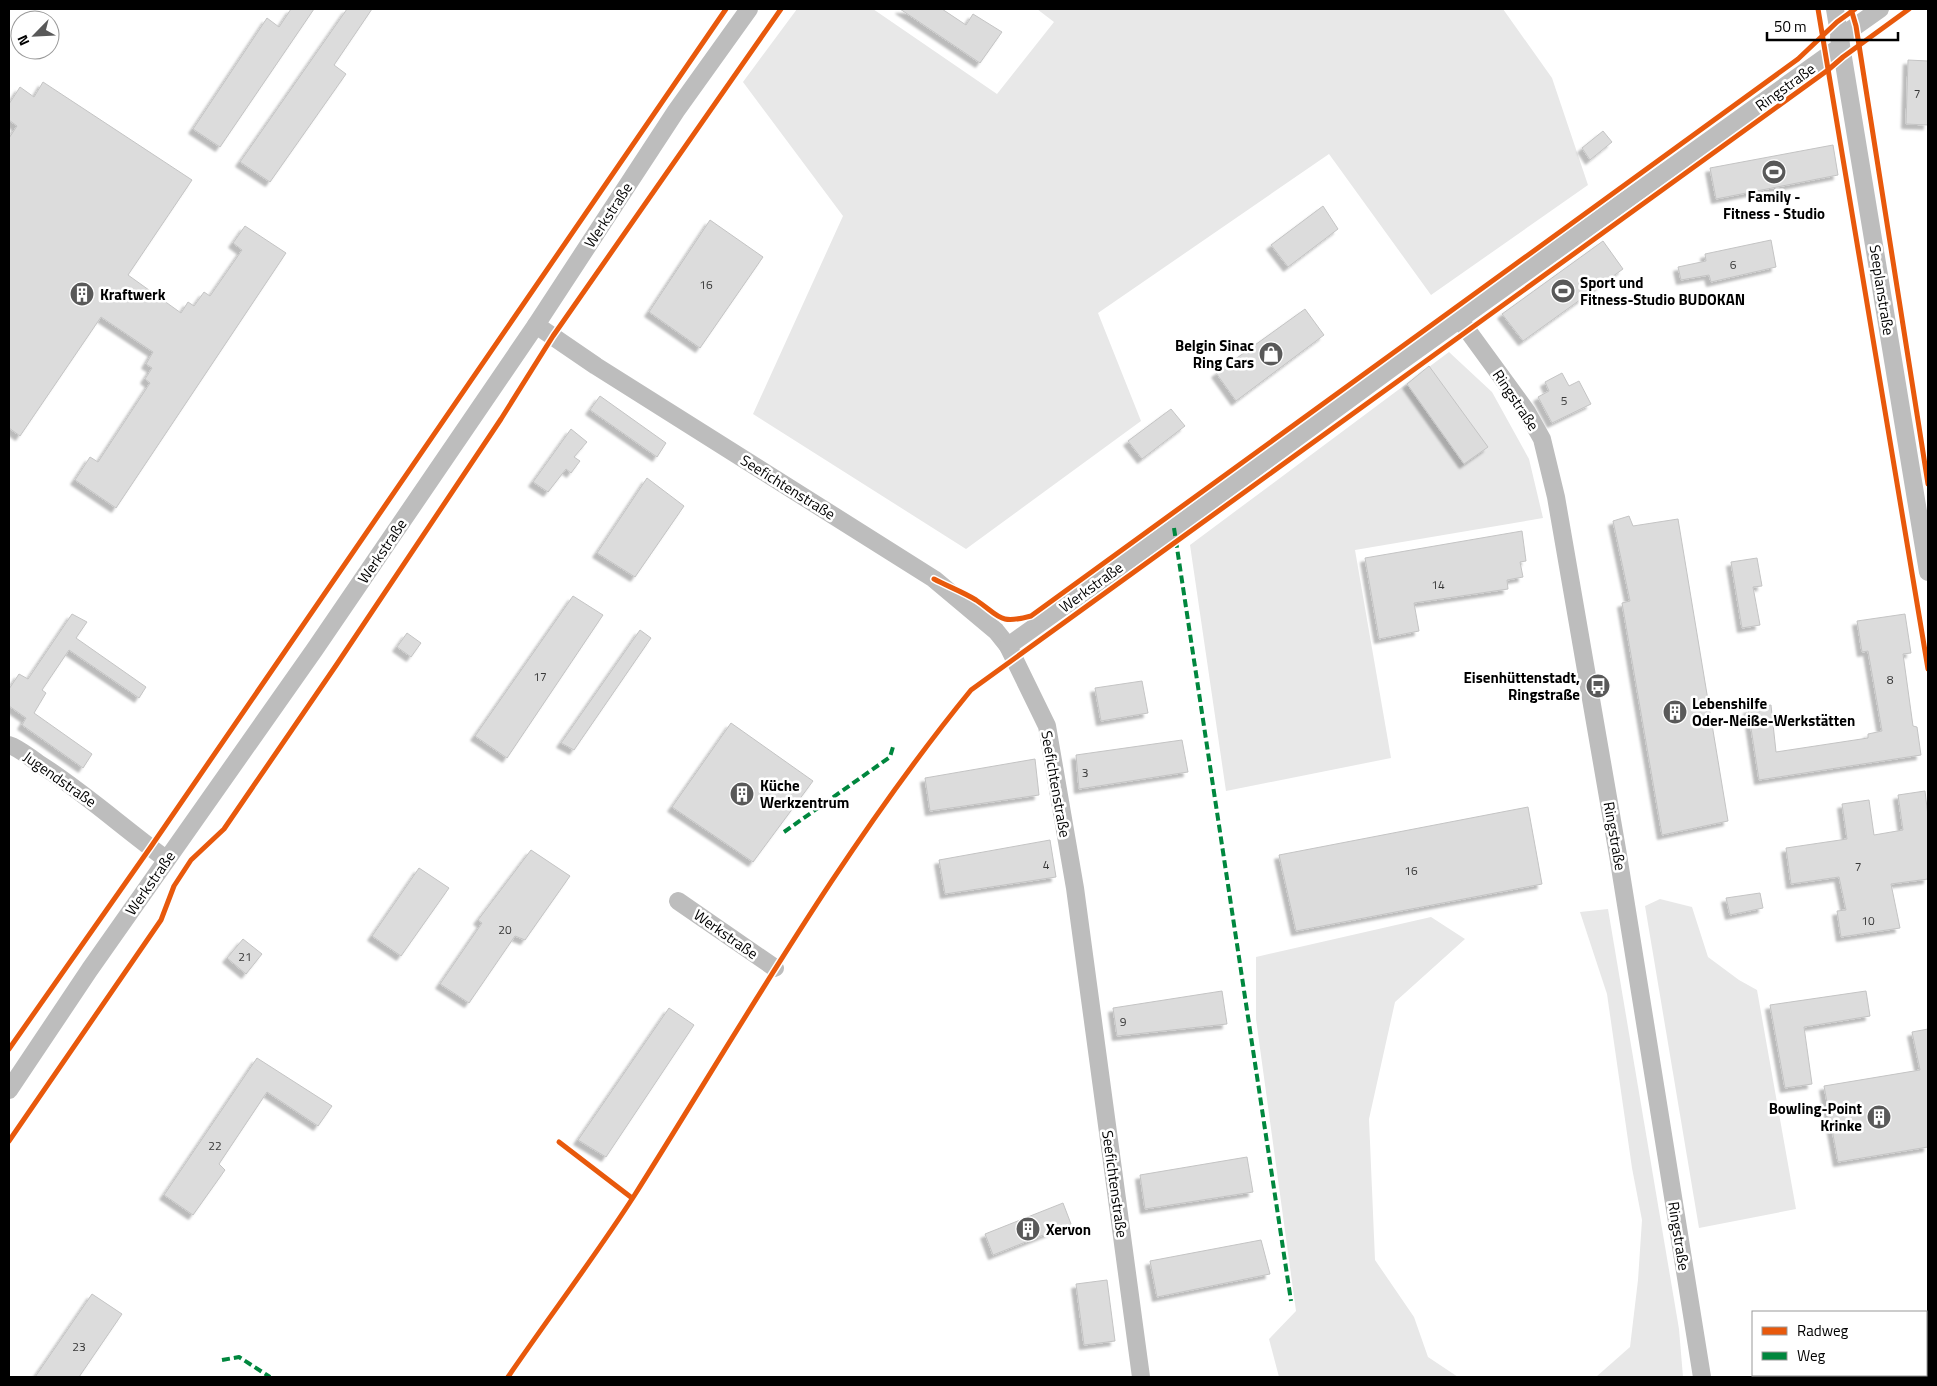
<svg xmlns="http://www.w3.org/2000/svg" width="1937" height="1386" font-family="'Titillium Web',sans-serif">
  <defs>
    <filter id="shadow"><feDropShadow dx="-4.5" dy="4.5" stdDeviation="1" flood-color="#0004"/></filter>
  </defs>
  <rect width="100%" height="100%" fill="#fff"/>
  <g fill="#e8e8e8">
    <path d="M 797,9 L 873,9 L 997,94 L 1054,22 L 1037,9 L 1503,9 L 1552,78 L 1588,185 L 1431,295 L 1329,154 L 1098,313 L 1141,421 L 966,549 L 753,414 L 843,216 L 743,82 Z"/>
    <path d="M 1449,352 L 1492,392 L 1529,459 L 1543,518 L 1355,550 L 1391,758 L 1226,791 L 1190,545 Z"/>
    <path d="M 1660,899 L 1692,907 L 1708,957 L 1739,980 L 1757,990 L 1796,1209 L 1699,1228 L 1645,906 Z"/>
    <path d="M 1608,909 L 1679,1329 L 1683,1377 L 1596,1377 L 1630,1347 L 1638,1280 L 1642,1220 L 1632,1168 L 1607,994 L 1580,912 Z"/>
    <path d="M 1431,917 L 1465,939 L 1395,1002 L 1369,1119 L 1375,1260 L 1414,1317 L 1428,1357 L 1458,1377 L 1279,1377 L 1269,1339 L 1296,1311 L 1256,1019 L 1256,957 Z"/>
  </g>
  <g fill="#dcdcdc" stroke="#c4c4c4" filter="url(#shadow)">
    <path d="M 291,9 L 314,9 L 220,147 L 193,129 L 267,18 L 279,27 Z"/>
    <path d="M 347,9 L 372,9 L 334,65 L 346,74 L 270,182 L 240,162 Z"/>
    <path d="M 900,9 L 942,9 L 966,25 L 973,14 L 1002,32 L 980,63 Z"/>
    <path d="M 1908,60 L 1928,61 L 1928,125 L 1906,124 Z"/>
    <path d="M 43,82 L 192,180 L 128,275 L 181,313 L 188,302 L 194,306 L 204,292 L 210,296 L 242,250 L 233,243 L 245,226 L 286,253 L 116,508 L 75,480 L 90,457 L 98,462 L 150,383 L 145,379 L 152,368 L 146,364 L 153,352 L 101,317 L 20,436 L 9,428 L 9,138 L 17,126 L 9,120 L 9,104 L 20,87 L 34,97 Z"/>
    <path d="M 1603,131 L 1612,142 L 1590,160 L 1582,148 Z"/>
    <path d="M 1833,145 L 1838,175 L 1716,199 L 1710,168 Z"/>
    <path d="M 1323,206 L 1338,229 L 1288,267 L 1271,245 Z"/>
    <path d="M 710,220 L 763,257 L 700,348 L 649,312 Z"/>
    <path d="M 1771,240 L 1776,267 L 1711,282 L 1709,275 L 1681,280 L 1678,267 L 1706,261 L 1705,254 Z"/>
    <path d="M 1603,241 L 1623,269 L 1523,341 L 1502,314 Z"/>
    <path d="M 1305,309 L 1324,335 L 1236,401 L 1216,373 Z"/>
    <path d="M 1429,366 L 1488,447 L 1464,464 L 1407,384 Z"/>
    <path d="M 1562,373 L 1569,386 L 1579,381 L 1591,404 L 1552,423 L 1538,397 L 1549,391 L 1545,382 Z"/>
    <path d="M 600,396 L 666,443 L 657,457 L 590,410 Z"/>
    <path d="M 1171,409 L 1185,426 L 1142,459 L 1128,441 Z"/>
    <path d="M 571,429 L 587,442 L 574,457 L 580,461 L 571,473 L 566,469 L 548,492 L 533,482 Z"/>
    <path d="M 647,478 L 684,506 L 635,577 L 597,553 Z"/>
    <path d="M 1629,516 L 1633,526 L 1678,519 L 1728,821 L 1662,835 L 1622,603 L 1630,601 L 1613,521 Z"/>
    <path d="M 1522,531 L 1526,561 L 1520,562 L 1523,577 L 1507,580 L 1508,589 L 1414,603 L 1419,631 L 1379,639 L 1365,558 Z"/>
    <path d="M 1757,558 L 1762,586 L 1753,587 L 1760,625 L 1742,628 L 1731,562 Z"/>
    <path d="M 573,596 L 603,615 L 507,758 L 475,736 Z"/>
    <path d="M 72,614 L 87,622 L 76,638 L 146,687 L 139,698 L 69,650 L 42,690 L 46,693 L 34,713 L 92,754 L 83,768 L 22,725 L 26,718 L 9,706 L 9,689 L 19,674 L 28,679 Z"/>
    <path d="M 1905,614 L 1911,653 L 1903,654 L 1913,726 L 1917,727 L 1921,755 L 1759,780 L 1748,709 L 1771,705 L 1776,752 L 1868,738 L 1868,734 L 1882,731 L 1868,651 L 1862,652 L 1857,621 Z"/>
    <path d="M 640,630 L 651,638 L 574,750 L 561,743 Z"/>
    <path d="M 407,633 L 421,643 L 411,657 L 397,647 Z"/>
    <path d="M 1142,681 L 1148,713 L 1101,721 L 1095,688 Z"/>
    <path d="M 731,723 L 813,781 L 753,862 L 672,807 Z"/>
    <path d="M 1182,740 L 1188,772 L 1079,789 L 1076,755 Z"/>
    <path d="M 1035,759 L 1039,795 L 930,811 L 925,778 Z"/>
    <path d="M 1925,791 L 1928,816 L 1928,879 L 1891,884 L 1900,928 L 1841,937 L 1837,911 L 1846,910 L 1839,877 L 1791,884 L 1786,848 L 1847,839 L 1842,804 L 1869,800 L 1874,835 L 1903,830 L 1898,795 Z"/>
    <path d="M 1528,807 L 1542,884 L 1296,931 L 1279,855 Z"/>
    <path d="M 1050,840 L 1056,877 L 945,894 L 939,860 Z"/>
    <path d="M 531,850 L 570,876 L 525,940 L 515,936 L 469,1003 L 440,984 L 482,923 L 478,920 Z"/>
    <path d="M 419,868 L 449,888 L 401,956 L 372,936 Z"/>
    <path d="M 1760,893 L 1763,908 L 1730,915 L 1726,898 Z"/>
    <path d="M 243,939 L 262,954 L 246,974 L 227,958 Z"/>
    <path d="M 1222,991 L 1227,1024 L 1117,1036 L 1113,1008 Z"/>
    <path d="M 1866,991 L 1870,1016 L 1804,1027 L 1812,1084 L 1785,1088 L 1770,1005 Z"/>
    <path d="M 669,1008 L 694,1025 L 606,1157 L 578,1140 Z"/>
    <path d="M 1928,1029 L 1928,1147 L 1838,1162 L 1824,1086 L 1920,1070 L 1912,1032 Z"/>
    <path d="M 257,1058 L 332,1106 L 318,1126 L 267,1092 L 219,1164 L 225,1170 L 193,1215 L 164,1195 Z"/>
    <path d="M 1247,1157 L 1253,1192 L 1145,1209 L 1140,1175 Z"/>
    <path d="M 1063,1203 L 1071,1224 L 993,1255 L 985,1234 Z"/>
    <path d="M 1261,1240 L 1270,1274 L 1157,1297 L 1150,1261 Z"/>
    <path d="M 1107,1280 L 1115,1341 L 1084,1345 L 1076,1284 Z"/>
    <path d="M 92,1294 L 122,1314 L 79,1377 L 35,1377 Z"/>
  </g>
  <g fill="none" stroke-linecap="round" stroke-linejoin="round">
    <g stroke="#bdbdbd" stroke-width="18">
      <path d="M 1835,9 L 1928,572"/>
      <path d="M 1839,38 L 1880,9"/>
      <path d="M 1460,320 L 1527,412 L 1542,439 L 1556,497 L 1618,855 L 1702,1377"/>
      <path d="M 536,325 L 596,366 L 934,579 L 996,631 L 1008,646 L 1047,726 L 1075,888 L 1141,1377"/>
      <path d="M 1008,646 L 1174,528 L 1393,367 L 1841,46"/>
      <path d="M 9,745 C 19,748 29,757 38,763 C 84,792 123,828 166,859"/>
      <path d="M 678,901 L 775,968"/>
      <path d="M 9,1090 L 90,969 L 315,649 L 536,325 L 676,111 L 749,9"/>
    </g>
    <g stroke="#00873e" stroke-width="4" stroke-dasharray="8 4" stroke-linecap="butt">
      <path d="M 1174,528 L 1291,1301"/>
      <path d="M 784,832 L 890,757 L 893,747"/>
      <path d="M 222,1360 L 239,1357 L 270,1377"/>
    </g>
    <defs>
      <g id="cycleway">
        <path d="M 1818,9 L 1928,669"/>
        <path d="M 1851,9 L 1856,26 L 1928,484"/>
        <path d="M 934,579 C 947,586 963,592 976,600 C 1000,616 998,625 1031,616 L 1798,59 L 1837,22 L 1855,9"/>
        <path d="M 9,1049 L 150,848 L 726,9"/>
        <path d="M 9,1141 L 161,920 L 174,886 L 191,860 L 224,829 L 337,664 L 501,419 L 553,336 L 781,9"/>
        <path d="M 559,1142 L 632,1198"/>
        <path d="M 508,1377 C 549,1317 594,1258 634,1196 C 742,1025 842,848 971,690 L 1828,70 L 1843,57 L 1909,9"/>
      </g>
    </defs>
    <use href="#cycleway" stroke="#fff" stroke-width="8"/>
    <use href="#cycleway" stroke="#e8590c" stroke-width="5"/>
  </g>
  <defs>
    <symbol id="stadium-disc" viewBox="-11 -11 22 22"><circle r="9.5" fill="#595959" stroke="#fff"/><path d="M0-5a6.5 5 0 1 0 0 10a6.5 5 0 1 0 0-10ZM-3.5-1.8h7v3.6h-7Z" fill="#fff"/></symbol>
    <symbol id="building-disc" viewBox="-11 -11 22 22"><circle r="9.5" fill="#595959" stroke="#fff"/><path d="M-4-6H4V6H1V3H-1V6H-4ZM-2.5-4.3h1.7v1.8h-1.7ZM.8-4.3h1.7v1.8H.8ZM-2.5-1h1.7V.8h-1.7ZM.8-1h1.7V.8H.8Z" fill="#fff"/></symbol>
    <symbol id="shop-disc" viewBox="-11 -11 22 22"><circle r="9.5" fill="#595959" stroke="#fff"/><path d="M-5-2.5h2.3a2.7 3.5 0 0 1 5.4 0H5L5.5 6h-11ZM-1.5-2.5h3a1.5 2.3 0 0 0-3 0Z" fill="#fff"/></symbol>
    <symbol id="bus-disc" viewBox="-11 -11 22 22"><circle r="9.5" fill="#595959" stroke="#fff"/><path d="M-5-6H5V4H4V6H2V4H-2V6H-4V4H-5ZM-3.5-4V0h7V-4ZM-3.5 1.2v1.5H-2V1.2ZM2 1.2v1.5H3.5V1.2Z" fill="#fff"/></symbol>
  </defs>
  <g fill-rule="evenodd">
    <use href="#stadium-disc" x="1760" y="158" width="28" height="28"/>
    <use href="#stadium-disc" x="1549" y="277" width="28" height="28"/>
    <use href="#building-disc" x="68" y="280" width="28" height="28"/>
    <use href="#shop-disc" x="1257" y="340" width="28" height="28"/>
    <use href="#bus-disc" x="1584" y="672" width="28" height="28"/>
    <use href="#building-disc" x="1661" y="698" width="28" height="28"/>
    <use href="#building-disc" x="728" y="780" width="28" height="28"/>
    <use href="#building-disc" x="1865" y="1103" width="28" height="28"/>
    <use href="#building-disc" x="1014" y="1215" width="28" height="28"/>
  </g>
  <g text-anchor="middle" dominant-baseline="central" stroke-width="5" stroke-linejoin="round" paint-order="stroke">
    <g font-size="12" fill="#373737">
      <text x="1917" y="93">7</text>
      <text x="1733" y="264">6</text>
      <text x="706" y="284">16</text>
      <text x="1564" y="400">5</text>
      <text x="1438" y="584">14</text>
      <text x="540" y="676">17</text>
      <text x="1890" y="679">8</text>
      <text x="1085" y="772">3</text>
      <text x="1046" y="864">4</text>
      <text x="1858" y="866">7</text>
      <text x="1411" y="870">16</text>
      <text x="1868" y="920">10</text>
      <text x="505" y="929">20</text>
      <text x="245" y="956">21</text>
      <text x="1123" y="1021">9</text>
      <text x="215" y="1145">22</text>
      <text x="79" y="1346">23</text>
    </g>
    <g font-size="15" fill="#000" stroke="#fff">
      <text transform="translate(1785 87) rotate(-36)">Ringstraße</text>
      <text transform="translate(608 215) rotate(-57)">Werkstraße</text>
      <text transform="translate(1882 290) rotate(81)">Seeplanstraße</text>
      <text transform="translate(1516 400) rotate(56)">Ringstraße</text>
      <text transform="translate(788 487) rotate(32)">Seefichtenstraße</text>
      <text transform="translate(382 551) rotate(-56)">Werkstraße</text>
      <text transform="translate(1091 587) rotate(-36)">Werkstraße</text>
      <text transform="translate(60 779) rotate(35)">Jugendstraße</text>
      <text transform="translate(1056 784) rotate(80)">Seefichtenstraße</text>
      <text transform="translate(1615 836) rotate(80)">Ringstraße</text>
      <text transform="translate(150 883) rotate(-55)">Werkstraße</text>
      <text transform="translate(726 934) rotate(35)">Werkstraße</text>
      <text transform="translate(1115 1184) rotate(82)">Seefichtenstraße</text>
      <text transform="translate(1679 1236) rotate(81)">Ringstraße</text>
    </g>
    <g font-size="15" font-weight="bold" fill="#000" stroke="#fff" text-anchor="start">
      <text x="1774" y="196" text-anchor="middle">Family -<tspan x="1774" dy="17">Fitness - Studio</tspan></text>
      <text x="1580" y="282">Sport und<tspan x="1580" dy="17">Fitness-Studio BUDOKAN</tspan></text>
      <text x="100" y="294">Kraftwerk</text>
      <text x="1254" y="345" text-anchor="end">Belgin Sinac<tspan x="1254" dy="17">Ring Cars</tspan></text>
      <text x="1580" y="677" text-anchor="end">Eisenhüttenstadt,<tspan x="1580" dy="17">Ringstraße</tspan></text>
      <text x="1692" y="703">Lebenshilfe<tspan x="1692" dy="17">Oder-Neiße-Werkstätten</tspan></text>
      <text x="760" y="785">Küche<tspan x="760" dy="17">Werkzentrum</tspan></text>
      <text x="1862" y="1108" text-anchor="end">Bowling-Point<tspan x="1862" dy="17">Krinke</tspan></text>
      <text x="1046" y="1229">Xervon</text>
    </g>
  </g>
  <rect width="1937" height="1386" fill="none" stroke="#000000" stroke-width="20"/>
  <rect x="1752" y="1311" width="175" height="65" fill="#ffffff" stroke="#999999"/>
  <rect x="1762" y="1327" width="25" height="8" fill="#e8590c" stroke="#999999"/>
  <text x="1797" y="1336" font-size="15" fill="#000000">Radweg</text>
  <rect x="1762" y="1352" width="25" height="8" fill="#00873e" stroke="#999999"/>
  <text x="1797" y="1361" font-size="15" fill="#000000">Weg</text>
  <g transform="translate(35 35) rotate(246)"><circle r="24" fill="#ffffff" stroke="#999999"/>
  <path d="M0-4L9 19L0 12L-9 19Z" fill="#595959"/>
  <text y="-8" font-size="14" font-weight="bold" text-anchor="middle" fill="#000000">N</text>
  </g>
  <path d="M1767 32v8h131v-8" fill="none" stroke="#000000" stroke-width="2.5"/>
  <text x="1774" y="32" font-size="15" fill="#000000" stroke="#ffffff" stroke-width="4" paint-order="stroke">50 m</text>
</svg>
